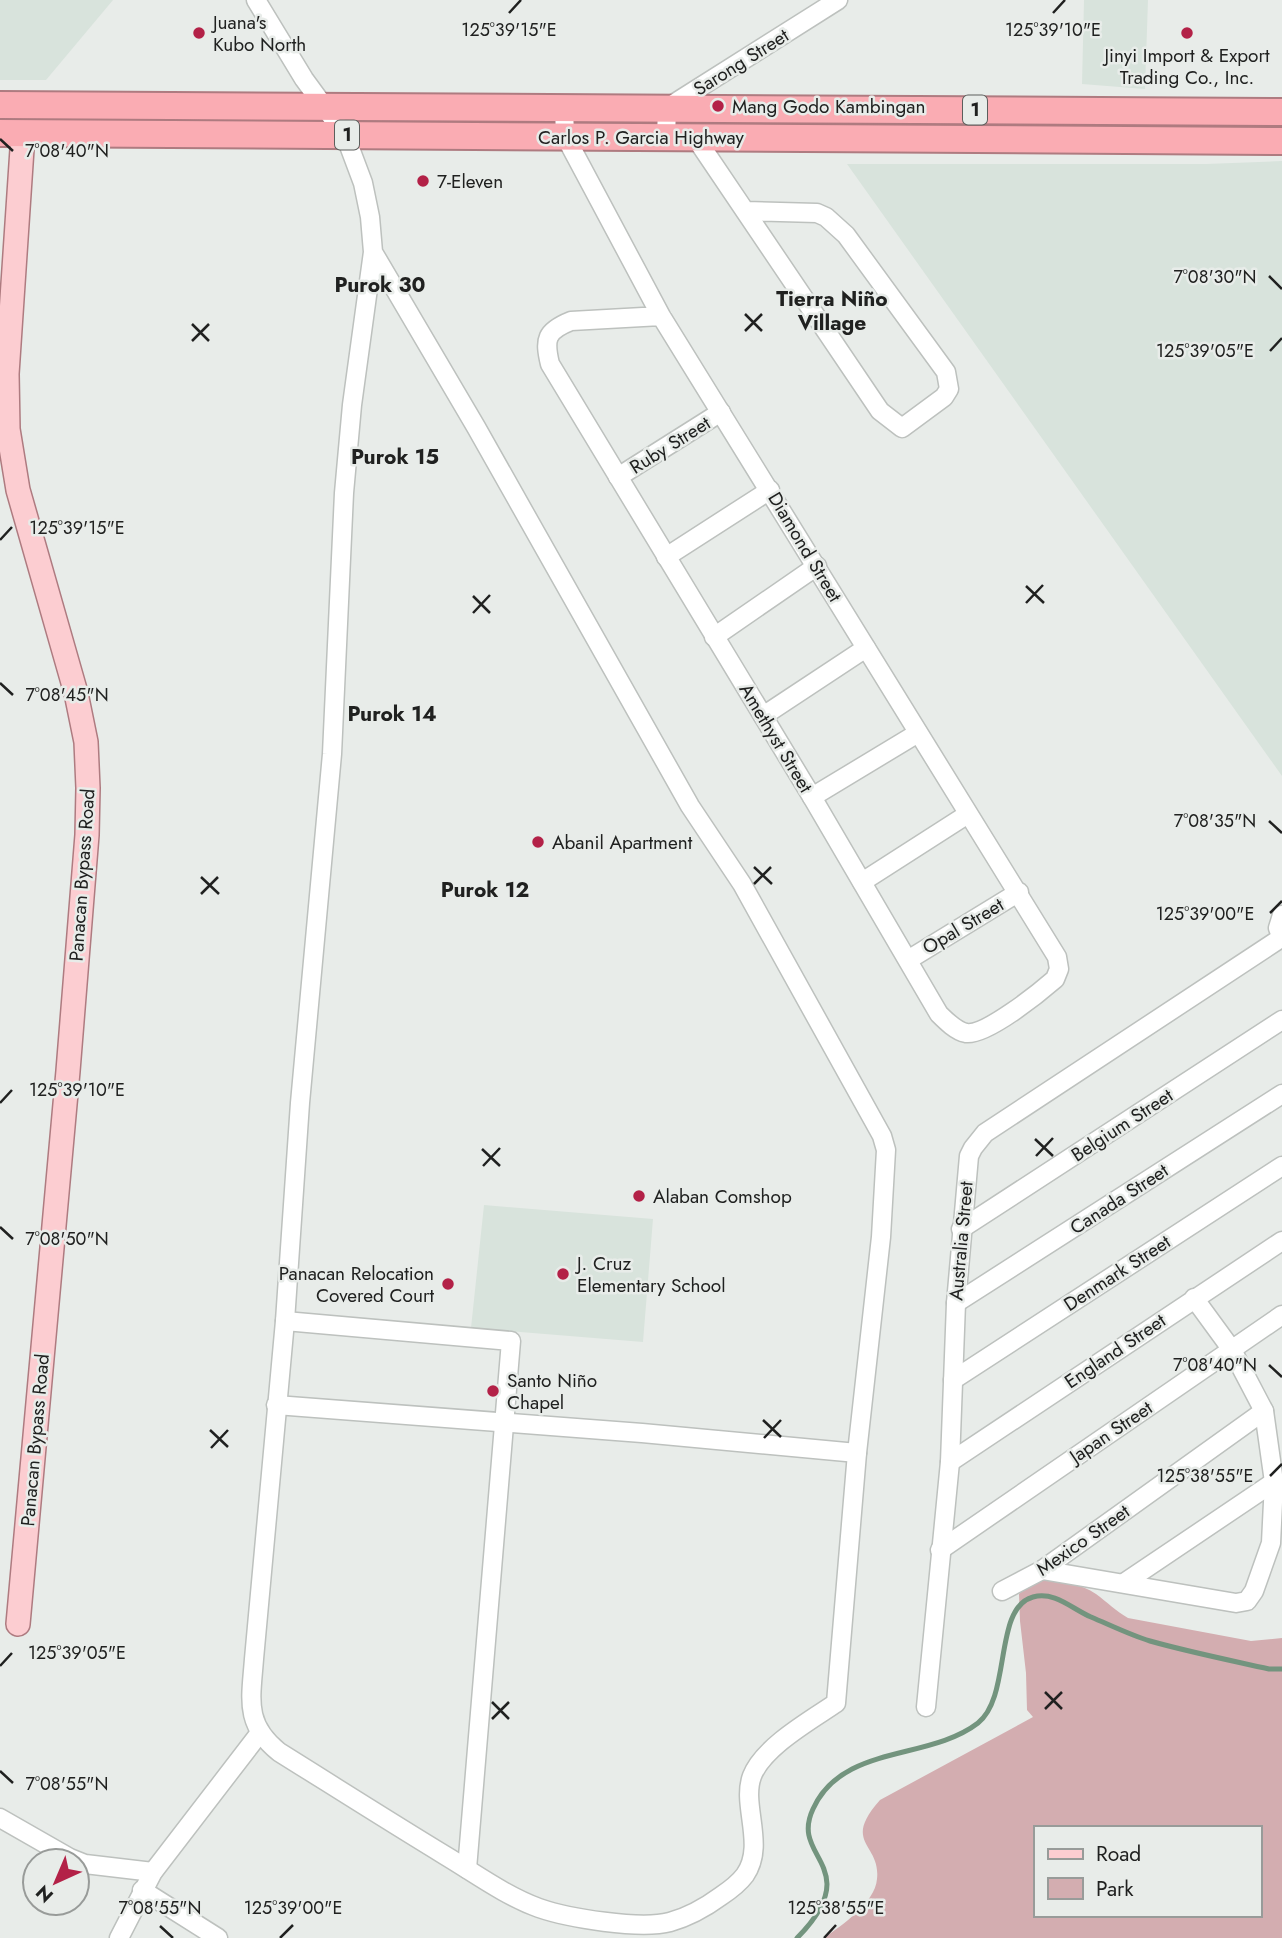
<svg xmlns="http://www.w3.org/2000/svg" width="1282" height="1938" font-family="Jost,sans-serif">
  <rect width="100%" height="100%" fill="#e8ece9"/>
  <g fill="#d8e3dc">
    <path d="M 0,0 L 113,0 L 46,80 L 0,80 Z"/>
    <path d="M 1084,0 L 1148,0 L 1145,89 L 1082,84 Z"/>
    <path d="M 1282,161 L 1282,776 L 847,164 L 1206,164 Z"/>
    <path d="M 484,1205 L 653,1219 L 643,1342 L 471,1328 Z"/>
  </g>
  <path fill="#d3adb0" fill-rule="evenodd" d="M 1046,1578 C 1064,1582 1081,1584 1096,1594 C 1107,1602 1116,1611 1128,1618 L 1251,1641 L 1282,1638 L 1282,1938 L 824,1938 C 842,1925 875,1903 877,1879 C 881,1843 841,1844 880,1800 L 1033,1717 L 1027,1710 L 1026,1673 L 1020,1621 L 1019,1594 L 1028,1585 ZM 1035,1828 L 1259,1828 L 1259,1915 L 1035,1915 Z"/>
  <g fill="none" stroke-linecap="round" stroke-linejoin="round">
    <path stroke="#73947e" stroke-width="5" d="M 797,1938 C 811,1924 827,1905 827,1884 C 826,1855 797,1843 813,1809 C 842,1744 929,1761 978,1723 C 1012,1696 993,1608 1033,1597 C 1055,1591 1072,1609 1091,1617 C 1110,1625 1130,1635 1150,1641 C 1189,1652 1229,1660 1269,1669 L 1282,1669"/>
    <defs>
      <g id="minor">
        <path d="M 256,0 L 304,79 L 345,135 L 363,183 L 370,217 L 373,252 L 352,405 L 344,493 L 332,754 L 300,1103 L 285,1321 L 254,1659 C 251,1699 244,1724 279,1752 C 335,1787 390,1822 446,1856 C 476,1874 506,1896 539,1908 C 568,1918 640,1930 670,1922 C 688,1917 706,1907 721,1896 C 730,1890 739,1883 745,1875 C 766,1845 741,1805 752,1776 C 763,1747 811,1720 836,1703 L 857,1453 L 881,1237 L 886,1150 L 882,1136 L 742,884 L 690,806 L 476,427 L 373,252"/>
        <path d="M 564,108 L 565,136 L 661,316 L 1057,957 L 1059,969 L 1055,979 C 1040,992 986,1036 966,1033 C 956,1031 946,1021 939,1014 L 812,797 L 550,364 C 544,339 546,331 571,321 L 661,316"/>
        <path d="M 666,137 L 667,108 L 838,0"/>
        <path d="M 695,137 L 880,411 L 902,428 L 944,397 L 949,389 L 946,372 L 846,235 L 826,217 L 817,213 L 745,211"/>
        <path d="M 618,477 L 721,412"/>
        <path d="M 666,557 L 770,490"/>
        <path d="M 714,637 L 817,566"/>
        <path d="M 763,716 L 866,648"/>
        <path d="M 812,797 L 918,733"/>
        <path d="M 862,882 L 968,814"/>
        <path d="M 1282,915 L 1278,928 L 1282,939"/>
        <path d="M 908,960 L 1019,892"/>
        <path d="M 961,1229 L 1282,1020"/>
        <path d="M 956,1303 L 1282,1094"/>
        <path d="M 285,1321 L 511,1341 L 467,1869"/>
        <path d="M 953,1380 L 1282,1166"/>
        <path d="M 276,1405 L 642,1433 L 857,1453"/>
        <path d="M 950,1462 L 1282,1241"/>
        <path d="M 940,1550 L 1282,1315"/>
        <path d="M 1042,1570 L 1236,1603 L 1247,1601 L 1254,1591 L 1271,1543 L 1274,1482 L 1264,1411 L 1232,1350 L 1194,1298"/>
        <path d="M 1124,1583 L 1274,1482"/>
        <path d="M 1002,1591 L 1042,1570 L 1264,1411"/>
        <path d="M 926,1707 L 950,1462 L 956,1303 L 969,1156 L 973,1148 L 985,1133 L 1281,938"/>
        <path d="M 0,1818 L 70,1858 L 85,1864 L 153,1872"/>
        <path d="M 142,1890 L 218,1938"/>
        <path d="M 119,1938 L 153,1872 L 259,1734"/>
      </g>
      <path id="major" d="M 18,1624 L 68,1071 L 87,835 L 88,788 L 86,742 L 76,693 L 18,490 L 8,429 L 7,374 L 23,134"/>
      <g id="highway">
        <path d="M 0,105 L 1282,112"/>
        <path d="M 0,133 L 1282,141"/>
      </g>
    </defs>
    <use href="#minor" stroke="#bdc1be" stroke-width="21"/>
    <use href="#major" stroke="#ae7b80" stroke-width="26"/>
    <use href="#highway" stroke="#ae7b80" stroke-width="30"/>
    <use href="#minor" stroke="#fff" stroke-width="18"/>
    <use href="#major" stroke="#fccdd1" stroke-width="23"/>
    <use href="#highway" stroke="#faacb3" stroke-width="26"/>
  </g>
  <path fill="none" stroke="#202120" stroke-width="2.5" d="M 509,13 L 521,0M 1053,13 L 1065,0M 0,139 L 13,151M 1269,276 L 1282,289M 745,314 L 762,331M 192,324 L 209,341M 745,331 L 762,314M 192,341 L 209,324M 1270,351 L 1282,338M 0,540 L 12,527M 1026,586 L 1044,603M 473,596 L 490,613M 1026,603 L 1043,585M 473,613 L 490,595M 0,683 L 13,695M 1269,821 L 1282,833M 754,867 L 772,884M 201,877 L 219,894M 754,884 L 771,867M 201,894 L 218,877M 1270,913 L 1282,901M 0,1103 L 12,1090M 1035,1139 L 1053,1156M 482,1149 L 500,1166M 1036,1156 L 1053,1138M 483,1166 L 500,1148M 0,1227 L 13,1239M 1269,1365 L 1282,1377M 763,1420 L 781,1437M 210,1430 L 228,1447M 764,1438 L 781,1420M 211,1448 L 228,1430M 1270,1476 L 1282,1464M 0,1666 L 12,1653M 1045,1692 L 1062,1709M 492,1702 L 509,1719M 1045,1709 L 1062,1692M 492,1719 L 509,1702M 0,1771 L 13,1783M 160,1926 L 173,1938M 280,1938 L 293,1925M 824,1938 L 836,1925"/>
  <g fill="#b32147" stroke="#e8ece9" stroke-width="2.5">
    <circle cx="199" cy="33" r="7"/>
    <circle cx="1187" cy="33" r="7"/>
    <circle cx="718" cy="106" r="7"/>
    <circle cx="423" cy="181" r="7"/>
    <circle cx="538" cy="842" r="7"/>
    <circle cx="639" cy="1196" r="7"/>
    <circle cx="563" cy="1274" r="7"/>
    <circle cx="448" cy="1284" r="7"/>
    <circle cx="493" cy="1391" r="7"/>
  </g>
  <g text-anchor="middle" dominant-baseline="central" stroke-width="5" stroke-linejoin="round" paint-order="stroke">
    <g fill="#e8ece9" stroke="#5c5e5c" stroke-width="2">
      <rect x="963" y="95.5" width="24" height="29" rx="5"/>
      <rect x="335" y="120.5" width="24" height="29" rx="5"/>
    </g>
    <g font-size="18" font-weight="bold" fill="#202120">
      <text x="975" y="110">1</text>
      <text x="347" y="135">1</text>
    </g>
    <g font-size="19" fill="#202120" stroke="#e8ece9" text-anchor="start">
      <text x="213" y="22">Juana's<tspan x="213" dy="22">Kubo North</tspan></text>
      <text x="1187" y="55" text-anchor="middle">Jinyi Import &amp; Export<tspan x="1187" dy="22">Trading Co., Inc.</tspan></text>
      <text x="732" y="106">Mang Godo Kambingan</text>
      <text x="437" y="181">7-Eleven</text>
      <text x="552" y="842">Abanil Apartment</text>
      <text x="653" y="1196">Alaban Comshop</text>
      <text x="577" y="1263">J. Cruz<tspan x="577" dy="22">Elementary School</tspan></text>
      <text x="434" y="1273" text-anchor="end">Panacan Relocation<tspan x="434" dy="22">Covered Court</tspan></text>
      <text x="507" y="1380">Santo Niño<tspan x="507" dy="22">Chapel</tspan></text>
    </g>
    <g font-size="19" fill="#202120" stroke="#e8ece9">
      <text transform="translate(741 62) rotate(-32)">Sarong Street</text>
      <text x="641" y="137">Carlos P. Garcia Highway</text>
      <text transform="translate(670 445) rotate(-32)">Ruby Street</text>
      <text transform="translate(805 547) rotate(59)">Diamond Street</text>
      <text transform="translate(776 738) rotate(59)">Amethyst Street</text>
      <text transform="translate(82 875) rotate(-86)">Panacan Bypass Road</text>
      <text transform="translate(963 926) rotate(-31)">Opal Street</text>
      <text transform="translate(1122 1125) rotate(-33)">Belgium Street</text>
      <text transform="translate(1119 1199) rotate(-33)">Canada Street</text>
      <text transform="translate(961 1241) rotate(-85)">Australia Street</text>
      <text transform="translate(1117 1273) rotate(-33)">Denmark Street</text>
      <text transform="translate(1115 1351) rotate(-34)">England Street</text>
      <text transform="translate(1111 1432) rotate(-34)">Japan Street</text>
      <text transform="translate(35 1440) rotate(-85)">Panacan Bypass Road</text>
      <text transform="translate(1083 1540) rotate(-35)">Mexico Street</text>
    </g>
    <g font-size="21" font-weight="bold" fill="#202120" stroke="#e8ece9">
      <text x="380" y="285">Purok 30</text>
      <text x="832" y="299">Tierra Niño<tspan x="832" dy="24">Village</tspan></text>
      <text x="395" y="457">Purok 15</text>
      <text x="392" y="714">Purok 14</text>
      <text x="485" y="890">Purok 12</text>
    </g>
  </g>
  <g font-size="18" text-anchor="middle" fill="#202120" stroke="#e8ece9" stroke-width="5" stroke-linejoin="round" paint-order="stroke">
    <text x="1053" y="36">125°39'10"E</text>
    <text x="509" y="36">125°39'15"E</text>
    <text x="67" y="157">7°08'40"N</text>
    <text x="1215" y="283">7°08'30"N</text>
    <text x="1205" y="357">125°39'05"E</text>
    <text x="77" y="534">125°39'15"E</text>
    <text x="67" y="701">7°08'45"N</text>
    <text x="1215" y="827">7°08'35"N</text>
    <text x="1205" y="920">125°39'00"E</text>
    <text x="77" y="1096">125°39'10"E</text>
    <text x="67" y="1245">7°08'50"N</text>
    <text x="1215" y="1371">7°08'40"N</text>
    <text x="1205" y="1482">125°38'55"E</text>
    <text x="77" y="1659">125°39'05"E</text>
    <text x="67" y="1790">7°08'55"N</text>
    <text x="293" y="1914">125°39'00"E</text>
    <text x="836" y="1914">125°38'55"E</text>
    <text x="160" y="1914">7°08'55"N</text>
  </g>
  <rect x="1034" y="1826" width="228" height="91" fill="#e8ece9" stroke="#989b99" stroke-width="2"/>
  <rect x="1048" y="1849" width="35" height="10" fill="#fccdd1" stroke="#989b99" stroke-width="2"/>
  <text x="1096" y="1861" font-size="21" fill="#202120">Road</text>
  <rect x="1048" y="1878" width="35" height="21" fill="#d3adb0" stroke="#989b99" stroke-width="2"/>
  <text x="1096" y="1896" font-size="21" fill="#202120">Park</text>
  <g transform="translate(56 1882) rotate(224)"><circle r="33" fill="#e8ece9" stroke="#989b99" stroke-width="2"/>
  <path d="M0-5L12 26L0 18L-12 26Z" fill="#b32147"/>
  <text y="-10" font-size="19" font-weight="bold" text-anchor="middle" fill="#202120">N</text>
  </g>
</svg>
